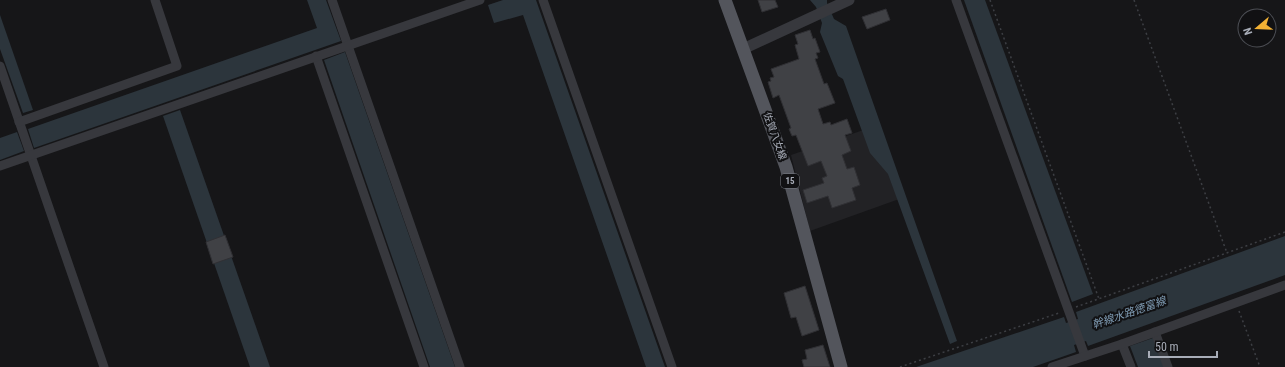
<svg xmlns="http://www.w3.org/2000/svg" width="1285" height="367" font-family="'Roboto Condensed','Noto Sans JP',sans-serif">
  <rect width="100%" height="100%" fill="#161618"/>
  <path fill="#222225" d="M 875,126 L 902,198 L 810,231 L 791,155 Z"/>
  <g fill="#2c353c">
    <path d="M 307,0 L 326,0 L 341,41 L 34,148 L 28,129 L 317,28 Z"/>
    <path d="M 503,0 L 536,0 L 665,367 L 646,367 L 523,15 L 494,23 L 488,5 Z"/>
    <path d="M 810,0 L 827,0 L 827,3 L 834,19 L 846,26 L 957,341 L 950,344 L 888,174 L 870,153 L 843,79 L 838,76 L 820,32 L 822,23 L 816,7 Z"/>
    <path d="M 964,0 L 985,0 L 1093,294 L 1072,302 Z"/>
    <path d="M 0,15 L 33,110 L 23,113 L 0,49 Z"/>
    <path d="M 345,52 L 455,367 L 430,367 L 324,60 Z"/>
    <path d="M 180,110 L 270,367 L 250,367 L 163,116 Z"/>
    <path d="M 17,132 L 24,151 L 0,160 L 0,138 Z"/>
    <path d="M 1285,236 L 1285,275 L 1088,346 L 1086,341 L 1074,345 L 1076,352 L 1033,367 L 916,367 L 1064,317 L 1066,323 L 1078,319 L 1076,312 Z"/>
    <path d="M 1153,338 L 1164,367 L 1138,367 L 1130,346 Z"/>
  </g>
  <g fill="#404145" stroke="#303034">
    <path d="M 758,0 L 775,0 L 778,7 L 762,12 Z"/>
    <path d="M 886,9 L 890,20 L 867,29 L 862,17 Z"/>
    <path d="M 810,30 L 813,39 L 815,38 L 820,52 L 816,53 L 818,58 L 815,59 L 824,84 L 827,83 L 835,103 L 818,109 L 823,124 L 830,122 L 831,125 L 847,119 L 852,133 L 845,135 L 851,151 L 842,155 L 847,169 L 854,167 L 860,185 L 852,188 L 856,200 L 832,208 L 828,196 L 807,203 L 803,190 L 824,183 L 822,178 L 827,176 L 821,161 L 808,166 L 796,135 L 792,136 L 789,129 L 791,128 L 779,95 L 773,98 L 768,82 L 771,81 L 770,78 L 774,77 L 771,69 L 799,59 L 795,45 L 798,44 L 795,35 Z"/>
    <path d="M 225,235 L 233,257 L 213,264 L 206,242 Z"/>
    <path d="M 805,286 L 819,330 L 802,336 L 796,317 L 791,318 L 784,293 Z"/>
    <path d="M 823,345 L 830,367 L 804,367 L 802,360 L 807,359 L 805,350 Z"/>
  </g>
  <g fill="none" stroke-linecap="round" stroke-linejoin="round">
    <g stroke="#3d3f44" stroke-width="1.5" stroke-dasharray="2 3" stroke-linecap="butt">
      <path d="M 990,0 L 1099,299"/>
      <path d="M 1134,0 L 1227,253"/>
      <path d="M 1076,307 L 1285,232"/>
      <path d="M 1239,311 L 1260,367"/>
      <path d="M 900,367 L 1059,313"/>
    </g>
    <g stroke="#37383d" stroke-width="9">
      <path d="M 332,0 L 460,367"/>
      <path d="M 543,0 L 672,367"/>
      <path d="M 956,0 L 1085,356"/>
      <path d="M 316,56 L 424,367"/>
      <path d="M 0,66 L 104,367"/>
      <path d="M 19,122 L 177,66 L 155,0"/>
      <path d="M 0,166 L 480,0"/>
      <path d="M 1155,332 L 1168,367"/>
      <path d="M 1122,344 L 1131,367"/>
      <path d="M 1052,367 L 1122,344 L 1285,285"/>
    </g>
    <path stroke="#37383d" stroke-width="11" d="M 743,49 L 849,0"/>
    <path stroke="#53555c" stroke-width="13" d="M 725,0 L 786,167 L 841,367"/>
  </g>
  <g text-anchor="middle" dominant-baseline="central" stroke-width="4" stroke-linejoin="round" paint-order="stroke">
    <rect fill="#111113" stroke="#7b7e86" stroke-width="1" x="781" y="174" width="18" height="14" rx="3"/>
    <g font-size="9" font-weight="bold" fill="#a8adb8">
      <text x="790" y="181">15</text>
    </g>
    <g font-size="10" fill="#a8adb8" stroke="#111113">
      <text transform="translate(775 136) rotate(70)">佐賀八女線</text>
    </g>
    <g font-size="11" font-style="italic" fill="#7f9bb3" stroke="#111113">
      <text transform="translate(1129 313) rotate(-19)">幹線水路徳富線</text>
    </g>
  </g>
  <g transform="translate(1257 28) rotate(251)"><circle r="19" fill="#111113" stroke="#4d4f55"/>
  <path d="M0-3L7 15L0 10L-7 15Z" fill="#f2b134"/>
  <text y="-6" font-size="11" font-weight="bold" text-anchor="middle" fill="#a8adb8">N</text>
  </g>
  <path d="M1149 351v6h68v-6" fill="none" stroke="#a8adb8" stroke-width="2"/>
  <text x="1155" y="351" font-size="12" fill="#a8adb8" stroke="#111113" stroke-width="3" paint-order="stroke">50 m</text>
</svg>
